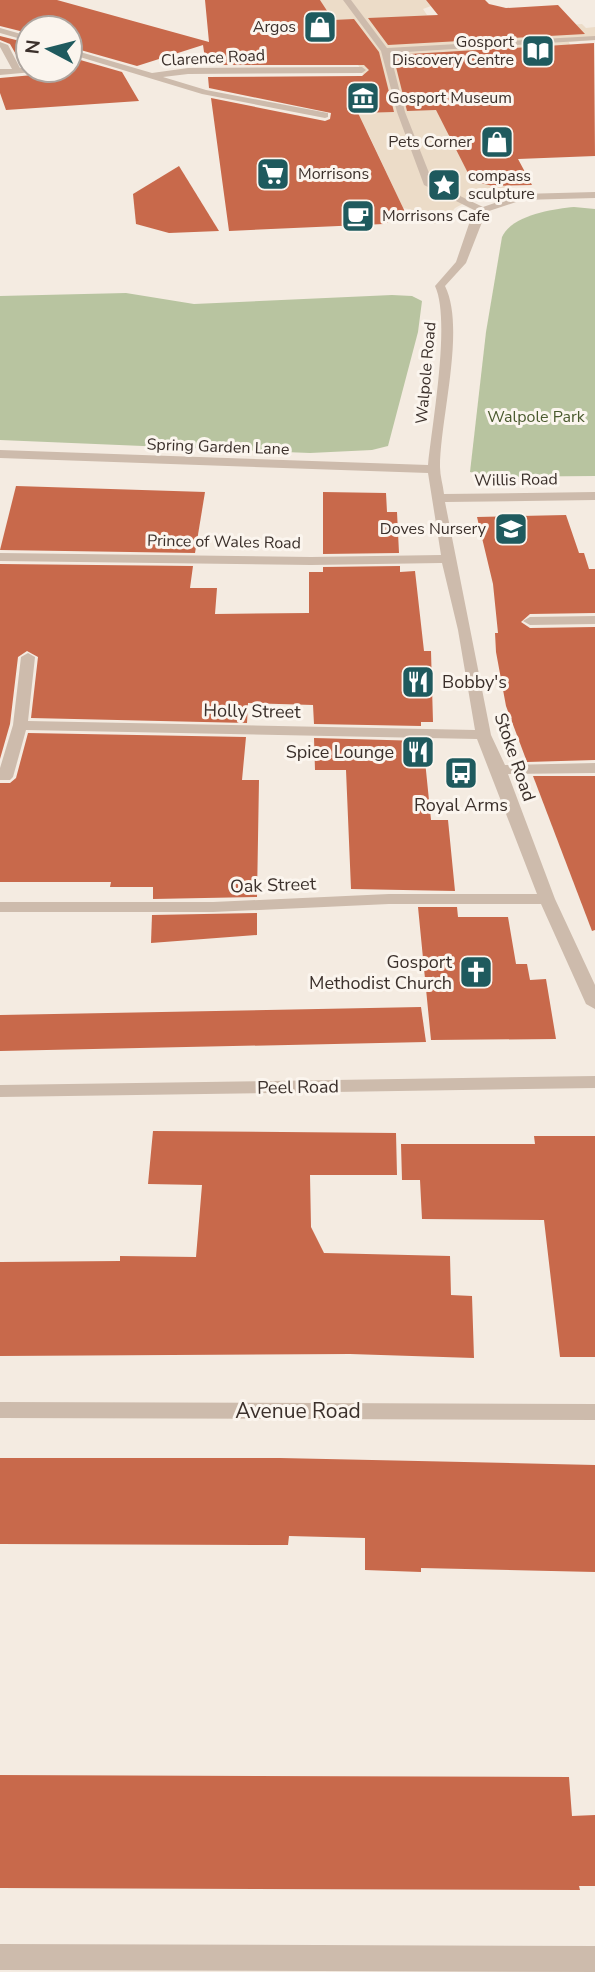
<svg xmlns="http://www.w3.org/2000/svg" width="595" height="1972" font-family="'Nunito Sans',sans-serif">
  <rect width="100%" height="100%" fill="#f4ebe1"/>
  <g fill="#b8c4a0">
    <path d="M 574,207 L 595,209 L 595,476 L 495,477 L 470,472 L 486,332 L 502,237 C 512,215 553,209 574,207 Z"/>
    <path d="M 126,293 L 194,304 L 392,295 L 412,296 L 422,301 L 418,332 L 388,446 L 372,450 L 310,453 L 0,440 L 0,296 Z"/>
  </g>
  <path fill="#ecdcc8" d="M 320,0 L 426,0 L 431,6 L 423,9 L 427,15 L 542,27 L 582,24 L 586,28 L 595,27 L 595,40 L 569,42 L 570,45 L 553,45 L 550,42 L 537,44 L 539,46 L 487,49 L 427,90 L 472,181 L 493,186 L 512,185 L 474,198 L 455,208 L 451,213 L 450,224 L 433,224 L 426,219 L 404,215 L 413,210 L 403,208 L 367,131 L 346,132 L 364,75 Z"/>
  <g fill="#c8694b">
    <path d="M 0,0 L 57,0 L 209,42 L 205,0 L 320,0 L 333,20 L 354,19 L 379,52 L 394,112 L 358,113 L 406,214 L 384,224 L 229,231 L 211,98 L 325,121 L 330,119 L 331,113 L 209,88 L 208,77 L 362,76 L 369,70 L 364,65 L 206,65 L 203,45 L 137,66 L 70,47 L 70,28 L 28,28 L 28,33 L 0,26 Z"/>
    <path d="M 426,0 L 485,0 L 489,4 L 506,8 L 558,5 L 585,34 L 388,45 L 368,18 L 438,15 Z"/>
    <path d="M 0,36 L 28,43 L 28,65 L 22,65 L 10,44 L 0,40 Z"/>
    <path d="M 594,43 L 595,156 L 518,159 L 532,185 L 493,186 L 472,181 L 436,110 L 407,111 L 393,55 Z"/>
    <path d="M 70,57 L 122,72 L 139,101 L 6,110 L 0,93 L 0,78 L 33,75 L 36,70 L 70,70 Z"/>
    <path d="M 179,166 L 219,231 L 169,233 L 136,224 L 133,194 Z"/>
    <path d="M 16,486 L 205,492 L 195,553 L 0,550 Z"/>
    <path d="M 323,492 L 386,493 L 387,512 L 397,512 L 399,553 L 323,554 Z"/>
    <path d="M 566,515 L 579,553 L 584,553 L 589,569 L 595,569 L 595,613 L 530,614 L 521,622 L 530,628 L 595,627 L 595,760 L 527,762 L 506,706 L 496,652 L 495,633 L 498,633 L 493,584 L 477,517 Z"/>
    <path d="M 0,564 L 193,566 L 190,588 L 217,588 L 215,614 L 309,613 L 309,572 L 323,572 L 323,567 L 400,566 L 400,572 L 415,571 L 424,651 L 431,651 L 433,722 L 421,722 L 421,726 L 314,724 L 313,705 L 248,703 L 247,723 L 31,718 L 38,657 L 27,651 L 18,657 L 10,724 L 0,759 Z"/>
    <path d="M 28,733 L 246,737 L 242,780 L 259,780 L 257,897 L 153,899 L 153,887 L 110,887 L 111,882 L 0,882 L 0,783 L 10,783 L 16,778 Z"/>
    <path d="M 314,738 L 423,741 L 431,820 L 448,820 L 455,891 L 351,889 L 346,770 L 315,770 Z"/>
    <path d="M 533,776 L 595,776 L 595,930 L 592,931 Z"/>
    <path d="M 418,907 L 457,907 L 458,917 L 508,917 L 516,964 L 527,964 L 530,980 L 546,979 L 556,1039 L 431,1040 Z"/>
    <path d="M 257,913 L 257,935 L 151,943 L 152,915 Z"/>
    <path d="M 421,1007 L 426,1042 L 0,1051 L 0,1015 Z"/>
    <path d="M 153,1131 L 396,1133 L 397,1175 L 310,1175 L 311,1227 L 324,1253 L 450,1256 L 451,1295 L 472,1296 L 474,1358 L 350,1354 L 0,1356 L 0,1262 L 120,1261 L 120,1256 L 196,1257 L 202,1185 L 148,1184 Z"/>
    <path d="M 534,1136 L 595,1136 L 595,1357 L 560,1357 L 544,1220 L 422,1219 L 420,1180 L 402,1180 L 401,1144 L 535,1144 Z"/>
    <path d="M 0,1458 L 280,1458 L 595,1465 L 595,1572 L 421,1568 L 421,1572 L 365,1570 L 365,1538 L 289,1536 L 288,1545 L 0,1544 Z"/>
    <path d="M 0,1775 L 569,1777 L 572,1816 L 595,1815 L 595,1886 L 579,1886 L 580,1890 L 0,1888 Z"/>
  </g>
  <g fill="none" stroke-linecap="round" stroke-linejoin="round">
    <g fill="#cdbbac" fill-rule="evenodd">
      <path d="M 343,0 L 351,0 L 387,48 L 595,36 L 595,40 L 390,53 L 405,112 L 433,183 L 483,207 L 521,194 L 595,192 L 595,198 L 522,200 L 486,212 L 466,263 L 445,286 C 466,328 440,419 440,467 C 440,476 443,485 444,494 L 595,492 L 595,500 L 445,502 L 491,735 L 505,765 L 595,763 L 595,773 L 508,774 L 555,899 L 595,985 L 595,1009 L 586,1004 L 541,904 L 389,904 L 213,912 L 0,912 L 0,902 L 213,902 L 389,894 L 537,894 L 477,739 L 26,730 L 13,777 L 10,780 L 0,780 L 0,768 L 13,725 L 21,657 L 28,653 L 35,657 L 28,721 L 475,730 L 458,630 L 442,563 L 311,565 L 0,561 L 0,553 L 311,557 L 441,555 L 428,473 L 0,458 L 0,450 L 428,465 C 432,424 451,320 435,286 L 456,262 L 470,221 L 476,211 L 424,185 L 397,112 L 381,51 Z"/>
      <path d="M 0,28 L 28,36 L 28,41 L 0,33 Z"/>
      <path d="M 0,42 L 8,45 L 20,68 L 28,68 L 28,70 L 34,70 L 33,72 L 0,75 L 0,69 L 12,69 L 0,47 Z"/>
      <path d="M 70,49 L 152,73 L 188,68 L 362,67 L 366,70 L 362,73 L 188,74 L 163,77 L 206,90 L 328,113 L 328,117 L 325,118 L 202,94 L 70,54 Z"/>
      <path d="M 595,616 L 595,624 L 530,625 L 523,621 L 530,617 Z"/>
      <path d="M 595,1076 L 595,1088 L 0,1097 L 0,1085 Z"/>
      <path d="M 0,1402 L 595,1404 L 595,1420 L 0,1418 Z"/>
      <path d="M 0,1944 L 595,1946 L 595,1972 L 0,1970 Z"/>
    </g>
  </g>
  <defs>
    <symbol id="shop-square" viewBox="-11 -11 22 22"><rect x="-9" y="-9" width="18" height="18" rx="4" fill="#1f5a5e" stroke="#fbf5ee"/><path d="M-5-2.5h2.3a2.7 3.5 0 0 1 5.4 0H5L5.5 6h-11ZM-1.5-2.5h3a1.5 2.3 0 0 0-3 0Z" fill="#fff"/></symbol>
    <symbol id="library-square" viewBox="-11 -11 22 22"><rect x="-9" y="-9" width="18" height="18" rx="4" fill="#1f5a5e" stroke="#fbf5ee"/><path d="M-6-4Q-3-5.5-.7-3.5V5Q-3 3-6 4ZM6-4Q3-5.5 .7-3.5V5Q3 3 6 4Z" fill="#fff"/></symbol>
    <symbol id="museum-square" viewBox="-11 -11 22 22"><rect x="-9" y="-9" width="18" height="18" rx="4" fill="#1f5a5e" stroke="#fbf5ee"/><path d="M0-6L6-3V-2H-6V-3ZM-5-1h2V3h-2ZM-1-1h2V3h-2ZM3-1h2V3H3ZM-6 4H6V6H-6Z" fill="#fff"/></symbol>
    <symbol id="supermarket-square" viewBox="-11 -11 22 22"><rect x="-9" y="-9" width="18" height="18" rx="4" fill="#1f5a5e" stroke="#fbf5ee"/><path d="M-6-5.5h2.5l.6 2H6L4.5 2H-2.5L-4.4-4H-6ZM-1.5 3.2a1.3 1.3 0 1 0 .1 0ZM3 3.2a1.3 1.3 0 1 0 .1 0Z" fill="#fff"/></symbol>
    <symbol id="sight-square" viewBox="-11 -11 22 22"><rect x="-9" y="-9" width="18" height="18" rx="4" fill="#1f5a5e" stroke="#fbf5ee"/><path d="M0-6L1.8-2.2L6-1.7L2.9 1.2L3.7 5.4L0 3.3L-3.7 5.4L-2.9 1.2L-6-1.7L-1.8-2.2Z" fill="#fff"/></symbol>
    <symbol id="cafe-square" viewBox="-11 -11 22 22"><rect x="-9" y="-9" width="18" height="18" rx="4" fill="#1f5a5e" stroke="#fbf5ee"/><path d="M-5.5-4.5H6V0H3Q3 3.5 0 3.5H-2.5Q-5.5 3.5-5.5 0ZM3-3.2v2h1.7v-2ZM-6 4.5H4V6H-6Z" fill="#fff"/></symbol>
    <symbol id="school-square" viewBox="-11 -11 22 22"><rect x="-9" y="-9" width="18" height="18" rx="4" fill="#1f5a5e" stroke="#fbf5ee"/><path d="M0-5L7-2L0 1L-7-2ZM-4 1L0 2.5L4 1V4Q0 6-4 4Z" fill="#fff"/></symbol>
    <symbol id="restaurant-square" viewBox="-11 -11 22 22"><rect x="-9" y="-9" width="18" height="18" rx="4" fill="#1f5a5e" stroke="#fbf5ee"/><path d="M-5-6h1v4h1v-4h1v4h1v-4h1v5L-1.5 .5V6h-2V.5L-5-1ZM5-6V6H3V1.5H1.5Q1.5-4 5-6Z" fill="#fff"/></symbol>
    <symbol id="bus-square" viewBox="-11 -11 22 22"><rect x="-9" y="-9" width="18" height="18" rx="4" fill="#1f5a5e" stroke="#fbf5ee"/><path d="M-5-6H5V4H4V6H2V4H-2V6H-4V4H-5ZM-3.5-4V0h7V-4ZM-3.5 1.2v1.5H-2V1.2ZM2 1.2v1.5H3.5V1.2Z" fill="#fff"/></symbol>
    <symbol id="church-square" viewBox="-11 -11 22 22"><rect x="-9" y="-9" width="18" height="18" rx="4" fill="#1f5a5e" stroke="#fbf5ee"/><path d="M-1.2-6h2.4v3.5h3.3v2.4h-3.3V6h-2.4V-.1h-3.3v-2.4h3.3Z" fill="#fff"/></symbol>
  </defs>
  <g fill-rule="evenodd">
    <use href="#shop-square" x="301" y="8" width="38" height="38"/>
    <use href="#library-square" x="519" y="32" width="38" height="38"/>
    <use href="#museum-square" x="344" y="79" width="38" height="38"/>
    <use href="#shop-square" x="478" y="123" width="38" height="38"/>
    <use href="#supermarket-square" x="254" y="155" width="38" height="38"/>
    <use href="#sight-square" x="425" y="166" width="38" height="38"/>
    <use href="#cafe-square" x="339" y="197" width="38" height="38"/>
    <use href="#school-square" x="492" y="510" width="38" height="38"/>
    <use href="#restaurant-square" x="399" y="663" width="38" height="38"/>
    <use href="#restaurant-square" x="399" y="733" width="38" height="38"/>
    <use href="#bus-square" x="442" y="754" width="38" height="38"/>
    <use href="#church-square" x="457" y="953" width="38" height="38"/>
  </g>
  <g text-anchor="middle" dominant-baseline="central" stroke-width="6" stroke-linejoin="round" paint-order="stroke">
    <g font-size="16" fill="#3b302b" stroke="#fbf5ee" text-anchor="end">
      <text x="296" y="27">Argos</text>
      <text x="514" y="42">Gosport<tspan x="514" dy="18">Discovery Centre</tspan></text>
      <text x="388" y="98" text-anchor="start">Gosport Museum</text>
      <text x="472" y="142">Pets Corner</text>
      <text x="298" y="174" text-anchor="start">Morrisons</text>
      <text x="468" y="176" text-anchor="start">compass<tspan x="468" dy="18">sculpture</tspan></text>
      <text x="382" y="216" text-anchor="start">Morrisons Cafe</text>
      <text x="486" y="529">Doves Nursery</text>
    </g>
    <g font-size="16" fill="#3b302b" stroke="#fbf5ee">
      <text transform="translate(213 58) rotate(-3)">Clarence Road</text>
      <text transform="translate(426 373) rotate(-85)">Walpole Road</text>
      <text transform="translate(218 447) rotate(2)">Spring Garden Lane</text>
      <text transform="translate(516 480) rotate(-1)">Willis Road</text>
      <text transform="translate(224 542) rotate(1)">Prince of Wales Road</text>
    </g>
    <g font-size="16" fill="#4a5a2e" stroke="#fbf5ee">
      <text x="536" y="417">Walpole Park</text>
    </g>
    <g font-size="18" fill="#3b302b" stroke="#fbf5ee" text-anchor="end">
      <text x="442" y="682" text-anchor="start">Bobby's</text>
      <text x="394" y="752">Spice Lounge</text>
      <text x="461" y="805" text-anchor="middle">Royal Arms</text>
      <text x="452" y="962">Gosport<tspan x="452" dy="21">Methodist Church</tspan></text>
    </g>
    <g font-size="18" fill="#3b302b" stroke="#fbf5ee">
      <text transform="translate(252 711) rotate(1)">Holly Street</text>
      <text transform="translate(515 757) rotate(71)">Stoke Road</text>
      <text transform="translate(273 885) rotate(-2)">Oak Street</text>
      <text transform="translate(298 1087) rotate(-1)">Peel Road</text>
    </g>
    <g font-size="21" fill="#3b302b" stroke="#fbf5ee">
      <text x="298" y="1411">Avenue Road</text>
    </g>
  </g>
  <g transform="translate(49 49) rotate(277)"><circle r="33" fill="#fbf5ee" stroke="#aea6a0" stroke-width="2"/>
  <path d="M0-5L12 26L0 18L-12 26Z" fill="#1f5a5e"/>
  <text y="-10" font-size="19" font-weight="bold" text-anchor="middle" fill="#3b302b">N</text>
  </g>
</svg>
